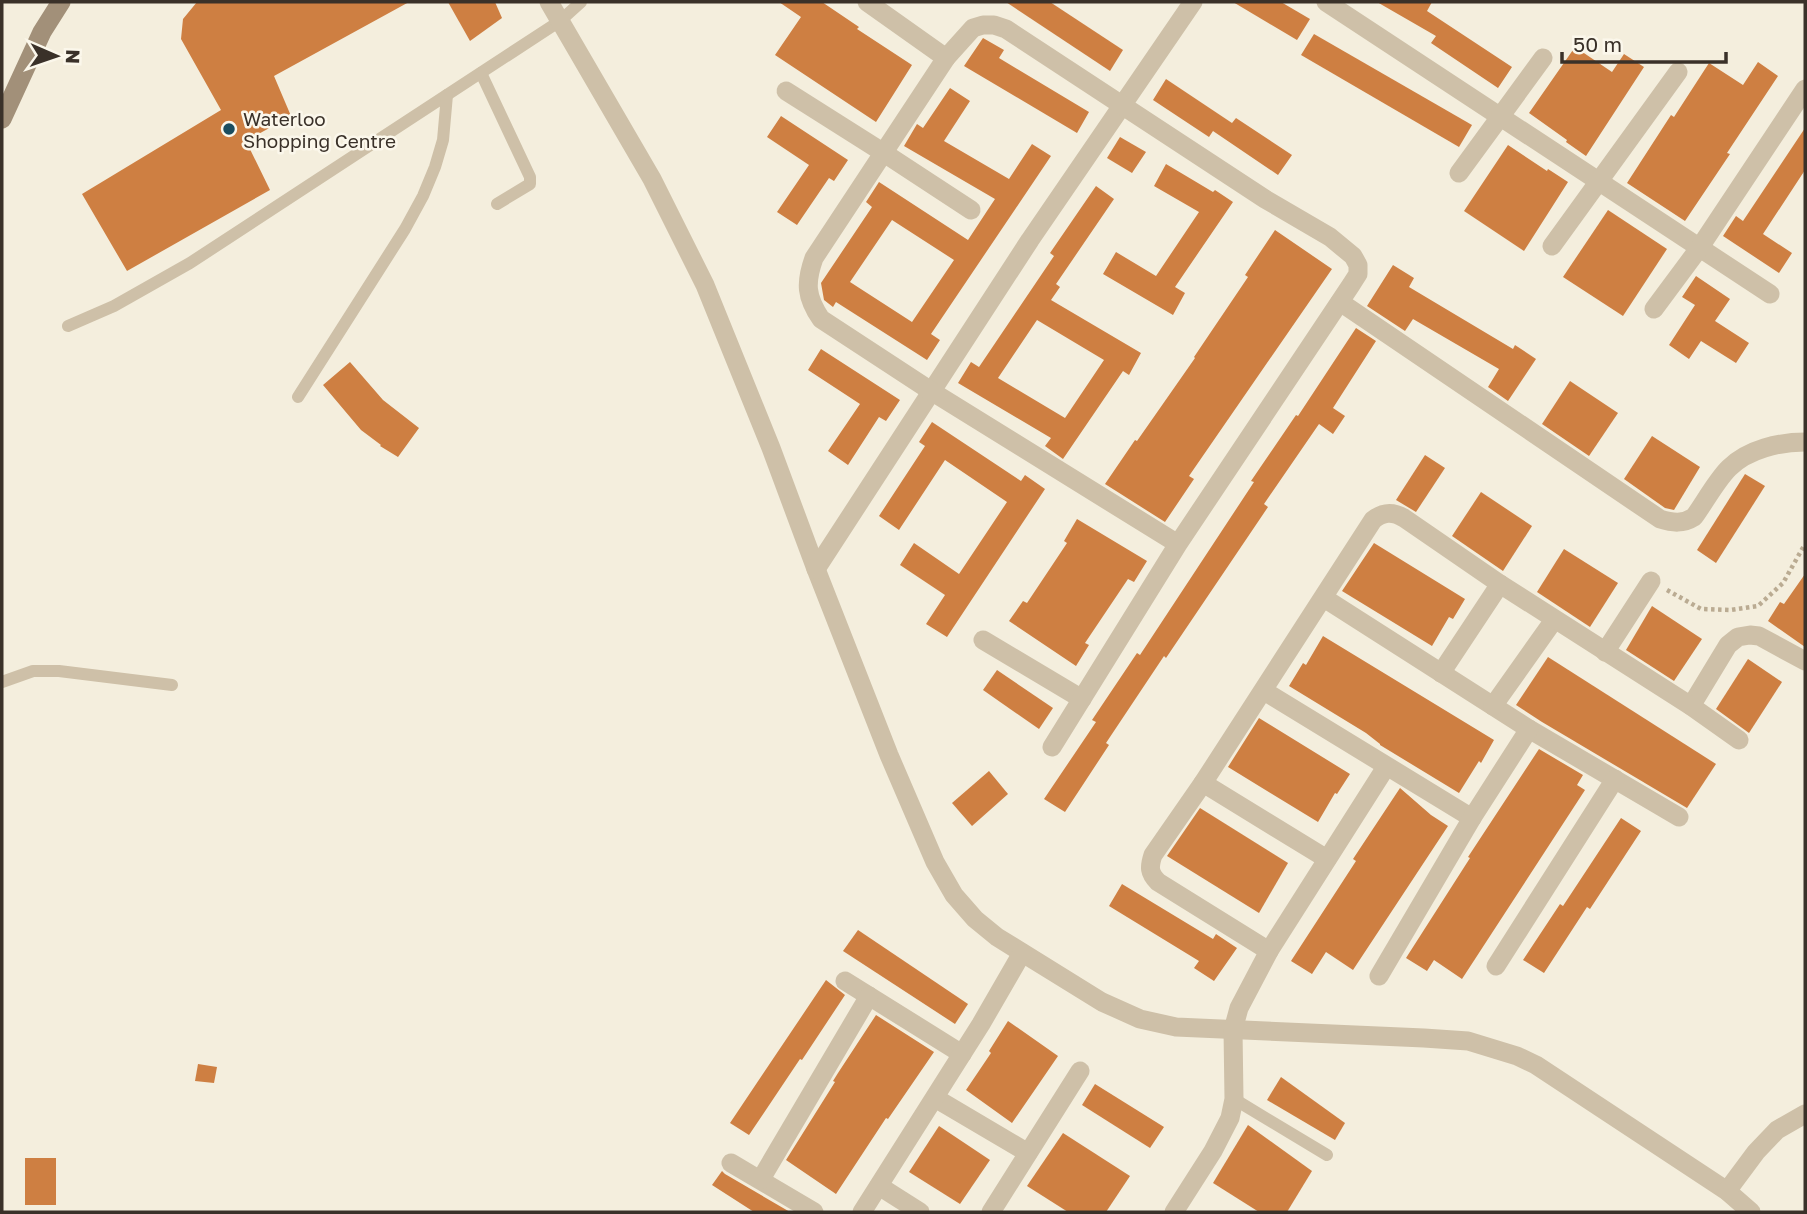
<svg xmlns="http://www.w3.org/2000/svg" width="1807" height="1214" font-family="'Golos Text',sans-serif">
  <rect width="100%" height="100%" fill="#f4eedd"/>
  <g fill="#ce7f42" fill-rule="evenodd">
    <path d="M 197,2 L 409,2 L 274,76 L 291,116 L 246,141 L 270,190 L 127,271 L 82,194 L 221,110 L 181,39 L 183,19 Z"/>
    <path d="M 448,2 L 495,2 L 502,18 L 470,41 Z"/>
    <path d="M 779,2 L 822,2 L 859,27 L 857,29 L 912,65 L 876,122 L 775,55 L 801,17 Z"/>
    <path d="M 1006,2 L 1050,2 L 1123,50 L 1110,71 Z"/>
    <path d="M 1233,2 L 1281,2 L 1310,19 L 1297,40 Z"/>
    <path d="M 1377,2 L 1432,2 L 1427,11 L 1512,67 L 1498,88 L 1431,43 L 1436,36 Z"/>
    <path d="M 1314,34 L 1472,125 L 1459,147 L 1301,55 Z"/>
    <path d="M 983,38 L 1004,50 L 999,58 L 1089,112 L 1077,133 L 964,66 Z"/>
    <path d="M 1575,47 L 1612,72 L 1624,54 L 1644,67 L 1586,156 L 1566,142 L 1567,140 L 1529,113 Z"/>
    <path d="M 1758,62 L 1778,76 L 1727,153 L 1730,154 L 1685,221 L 1627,183 L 1671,115 L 1674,117 L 1709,63 L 1743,85 Z"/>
    <path d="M 1166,79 L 1232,123 L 1236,118 L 1292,155 L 1278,175 L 1213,131 L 1209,137 L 1153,100 Z"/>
    <path d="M 950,88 L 970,101 L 944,141 L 1009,179 L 1032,144 L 1051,156 L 931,334 L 940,340 L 927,360 L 836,302 L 833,307 L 824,300 L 821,283 L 872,207 L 866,202 L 879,182 L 968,240 L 987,211 L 995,199 L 904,146 L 917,124 L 923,128 ZM 892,220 L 954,260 L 912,322 L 850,282 Z"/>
    <path d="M 781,116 L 848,160 L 834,181 L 829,178 L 797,225 L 777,212 L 809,165 L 767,137 Z"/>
    <path d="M 1805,128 L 1805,170 L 1763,234 L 1792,253 L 1779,273 L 1723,236 L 1736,216 L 1743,221 Z"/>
    <path d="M 1120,137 L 1146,152 L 1132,173 L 1107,158 Z"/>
    <path d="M 1508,145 L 1547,171 L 1548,169 L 1568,182 L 1524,251 L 1464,211 Z"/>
    <path d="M 1166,164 L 1213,192 L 1215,190 L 1233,202 L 1175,287 L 1185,293 L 1173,315 L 1103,274 L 1116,252 L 1156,276 L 1199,212 L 1154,186 Z"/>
    <path d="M 1096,186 L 1114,199 L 1056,284 L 1060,287 L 1051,300 L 1141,353 L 1129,375 L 1123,371 L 1063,459 L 1045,446 L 1051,438 L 958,383 L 971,362 L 979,367 L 1054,256 L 1050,253 ZM 1037,320 L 1104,360 L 1065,418 L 998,378 Z"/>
    <path d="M 1608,210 L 1667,249 L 1623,316 L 1563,277 Z"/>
    <path d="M 1275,230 L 1332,269 L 1189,476 L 1194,479 L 1165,522 L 1105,484 L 1135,440 L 1137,441 L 1195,358 L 1194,357 L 1248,277 L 1245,275 Z"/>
    <path d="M 1393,265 L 1414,278 L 1409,287 L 1513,349 L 1515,345 L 1536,359 L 1508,401 L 1488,387 L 1499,369 L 1413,319 L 1405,331 L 1367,306 Z"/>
    <path d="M 1696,276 L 1730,299 L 1715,321 L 1749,343 L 1736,363 L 1701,341 L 1689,359 L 1669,345 L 1695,305 L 1682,297 Z"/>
    <path d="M 1356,328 L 1376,341 L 1333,408 L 1345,416 L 1333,434 L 1319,424 L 1264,504 L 1268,507 L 1166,658 L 1164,656 L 1106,743 L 1109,745 L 1065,812 L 1044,799 L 1096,722 L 1092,720 L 1137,653 L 1140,655 L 1254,482 L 1251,481 L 1296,415 L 1298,416 Z"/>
    <path d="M 821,349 L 900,400 L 886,421 L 879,417 L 848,465 L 828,451 L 860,404 L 808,370 Z"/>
    <path d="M 350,362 L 383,400 L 419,428 L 398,457 L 380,446 L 381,445 L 361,430 L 323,385 Z"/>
    <path d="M 1570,381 L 1618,413 L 1589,456 L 1542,424 Z"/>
    <path d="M 932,422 L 1021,481 L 1025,475 L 1045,489 L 947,637 L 926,624 L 945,595 L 900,565 L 914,543 L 959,574 L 1007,502 L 945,460 L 899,530 L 879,516 L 925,446 L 919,442 Z"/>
    <path d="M 1652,436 L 1700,467 L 1674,510 L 1665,508 L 1624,479 Z"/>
    <path d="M 1425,455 L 1445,468 L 1416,512 L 1396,500 Z"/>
    <path d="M 1745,474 L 1765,486 L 1716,563 L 1697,550 Z"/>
    <path d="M 1481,492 L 1532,526 L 1503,571 L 1452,536 Z"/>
    <path d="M 1077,519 L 1147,561 L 1134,582 L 1128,579 L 1085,643 L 1089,645 L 1076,666 L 1009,621 L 1023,601 L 1027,603 L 1067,543 L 1064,541 Z"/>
    <path d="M 1374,543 L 1465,599 L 1453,619 L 1449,617 L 1432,646 L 1342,591 Z"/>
    <path d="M 1564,549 L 1618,583 L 1590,627 L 1537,592 Z"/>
    <path d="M 1805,574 L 1805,647 L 1768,621 L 1780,602 L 1784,604 Z"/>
    <path d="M 1652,606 L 1702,639 L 1674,681 L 1626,650 Z"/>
    <path d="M 1323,636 L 1494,740 L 1481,763 L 1479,761 L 1459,793 L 1380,745 L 1380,744 L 1366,733 L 1289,686 L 1303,663 L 1306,665 Z"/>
    <path d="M 1548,657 L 1716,764 L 1687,808 L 1542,722 L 1516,705 Z"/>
    <path d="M 1748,659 L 1782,682 L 1749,733 L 1716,709 Z"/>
    <path d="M 997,670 L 1053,708 L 1039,729 L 983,690 Z"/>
    <path d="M 1259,718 L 1350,774 L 1337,794 L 1335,793 L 1318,822 L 1228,767 Z"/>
    <path d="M 1539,749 L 1583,775 L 1577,785 L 1585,790 L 1462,979 L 1434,960 L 1427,971 L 1406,958 L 1470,858 L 1468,857 Z"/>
    <path d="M 989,771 L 1008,794 L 972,826 L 952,803 Z"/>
    <path d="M 1400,788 L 1431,815 L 1448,826 L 1353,970 L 1326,952 L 1312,974 L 1291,961 L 1356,861 L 1353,859 Z"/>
    <path d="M 1200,808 L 1288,863 L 1259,913 L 1167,856 Z"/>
    <path d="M 1621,818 L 1641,831 L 1590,909 L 1587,907 L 1544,973 L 1523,960 L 1560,904 L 1563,906 Z"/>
    <path d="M 1122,884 L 1213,939 L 1216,934 L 1237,948 L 1214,981 L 1194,968 L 1199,961 L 1109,906 Z"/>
    <path d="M 858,930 L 968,1004 L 955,1024 L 843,951 Z"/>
    <path d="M 826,980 L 845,995 L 802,1060 L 800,1059 L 749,1135 L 730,1123 Z"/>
    <path d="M 876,1015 L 934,1052 L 888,1119 L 886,1118 L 836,1194 L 786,1160 L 835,1082 L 833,1081 L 838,1073 Z"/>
    <path d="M 1008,1021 L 1058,1056 L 1012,1123 L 966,1090 L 991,1053 L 989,1051 Z"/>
    <path d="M 198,1064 L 217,1067 L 214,1083 L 195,1081 Z"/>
    <path d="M 1281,1077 L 1345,1123 L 1335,1140 L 1267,1100 Z"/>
    <path d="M 1095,1084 L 1164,1127 L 1150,1148 L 1082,1105 Z"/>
    <path d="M 1248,1125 L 1312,1171 L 1287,1212 L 1259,1212 L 1213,1183 Z"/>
    <path d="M 939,1126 L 990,1160 L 960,1204 L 909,1172 Z"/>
    <path d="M 1063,1133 L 1130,1176 L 1106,1212 L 1068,1212 L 1027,1186 Z"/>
    <rect x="25" y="1158" width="31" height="47"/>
    <path d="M 722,1171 L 725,1174 L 790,1212 L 754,1212 L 712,1185 Z"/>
  </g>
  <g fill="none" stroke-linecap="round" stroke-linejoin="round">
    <path stroke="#baab92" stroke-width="4.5" stroke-dasharray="3.5 3.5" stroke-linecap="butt" d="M 1667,590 L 1701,609 L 1731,610 L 1758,606 L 1783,583 L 1805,544"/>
    <g stroke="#cec0a8" stroke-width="12">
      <path d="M 481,73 L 530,177 L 530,184 L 497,204"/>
      <path d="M 68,326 L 114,306 L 190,263 L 560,21 L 581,2"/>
      <path d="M 298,397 L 405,229 L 423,196 L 435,167 L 443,140 L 447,95"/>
      <path d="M 2,682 L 33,671 L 59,671 L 172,685"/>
      <path d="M 1234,1099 L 1327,1155"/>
    </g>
    <g stroke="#cec0a8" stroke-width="19">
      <path d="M 549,2 L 652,179 L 705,285 L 771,448 L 816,569 L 889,755 L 935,862 L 954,895 L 975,919 L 997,937 L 1102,1002 L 1140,1019 L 1176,1027 L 1424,1038 L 1468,1041 L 1517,1056 L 1536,1065 L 1727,1191 L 1751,1212"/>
      <path d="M 867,2 L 946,58"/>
      <path d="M 1326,2 L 1770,294"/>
      <path d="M 786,91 L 884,153 L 971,210"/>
      <path d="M 1459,173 L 1543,58"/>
      <path d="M 1552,246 L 1678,72"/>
      <path d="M 1340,302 L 1660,519 C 1673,523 1683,524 1694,517 C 1705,502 1716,481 1729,468 C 1748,449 1780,442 1805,442"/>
      <path d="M 1654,309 L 1700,247 L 1805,89"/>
      <path d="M 816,569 L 1030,240 L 1193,2"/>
      <path d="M 1324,598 L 1529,729 L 1679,817"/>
      <path d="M 983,640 L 1082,699"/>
      <path d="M 1605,652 L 1651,581"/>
      <path d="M 1441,673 L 1500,584"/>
      <path d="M 1264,691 L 1472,818"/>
      <path d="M 1493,706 L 1554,620"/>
      <path d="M 1691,706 L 1728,645 L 1738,637 L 1750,635 L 1759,636 L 1805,661"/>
      <path d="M 1052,747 L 1178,544 L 1351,285 L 1358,274 L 1358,265 L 1353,256 L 1330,237 L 1265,199 L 1006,29 L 994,25 L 983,25 L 973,28 L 946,58 L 814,258 C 805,283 806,297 821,319 L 931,391 L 1178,544"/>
      <path d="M 1203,783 L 1327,859"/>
      <path d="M 1269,951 L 1158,882 C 1149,873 1149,867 1153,855 L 1203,783 L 1373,520 C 1383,512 1392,511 1404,518 L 1500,584 L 1691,706 L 1739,740"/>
      <path d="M 1496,966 L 1615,779"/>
      <path d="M 1379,976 L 1472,818 L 1529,729"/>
      <path d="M 845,981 L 962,1054"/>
      <path d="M 935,1098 L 1028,1153"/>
      <path d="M 731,1163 L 814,1212"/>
      <path d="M 761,1179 L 869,996"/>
      <path d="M 879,1186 L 920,1212"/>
      <path d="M 1727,1191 L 1756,1152 L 1777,1130 L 1805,1114"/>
      <path d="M 862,1212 L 981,1024 L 1022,953"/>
      <path d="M 991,1212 L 1080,1071"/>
      <path d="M 1174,1212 L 1213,1151 L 1230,1118 L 1234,1099 L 1233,1030 L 1239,1008 L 1269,951 L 1386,767"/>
    </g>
    <path stroke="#a29079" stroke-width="19" d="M 2,119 L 42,32 L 61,2"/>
  </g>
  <circle fill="#1b4d5f" stroke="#fbf7eb" stroke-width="2.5" cx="229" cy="129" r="7"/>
  <g text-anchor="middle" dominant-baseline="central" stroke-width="5" stroke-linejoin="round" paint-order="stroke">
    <g font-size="19" fill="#3a3129" stroke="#fbf7eb" text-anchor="start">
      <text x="243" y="118">Waterloo<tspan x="243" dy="22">Shopping Centre</tspan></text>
    </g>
  </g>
  <rect width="1807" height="1214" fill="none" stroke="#3a3129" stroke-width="7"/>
  <g transform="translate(56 56) rotate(92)" stroke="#fbf7eb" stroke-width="5" paint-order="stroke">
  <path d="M0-5L12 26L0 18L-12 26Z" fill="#3a3129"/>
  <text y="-10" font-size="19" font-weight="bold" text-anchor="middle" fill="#3a3129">N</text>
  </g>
  <path d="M1562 52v10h164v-10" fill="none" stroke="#3a3129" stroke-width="3.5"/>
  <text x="1573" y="52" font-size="21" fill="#3a3129" stroke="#fbf7eb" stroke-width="5" paint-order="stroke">50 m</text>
</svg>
